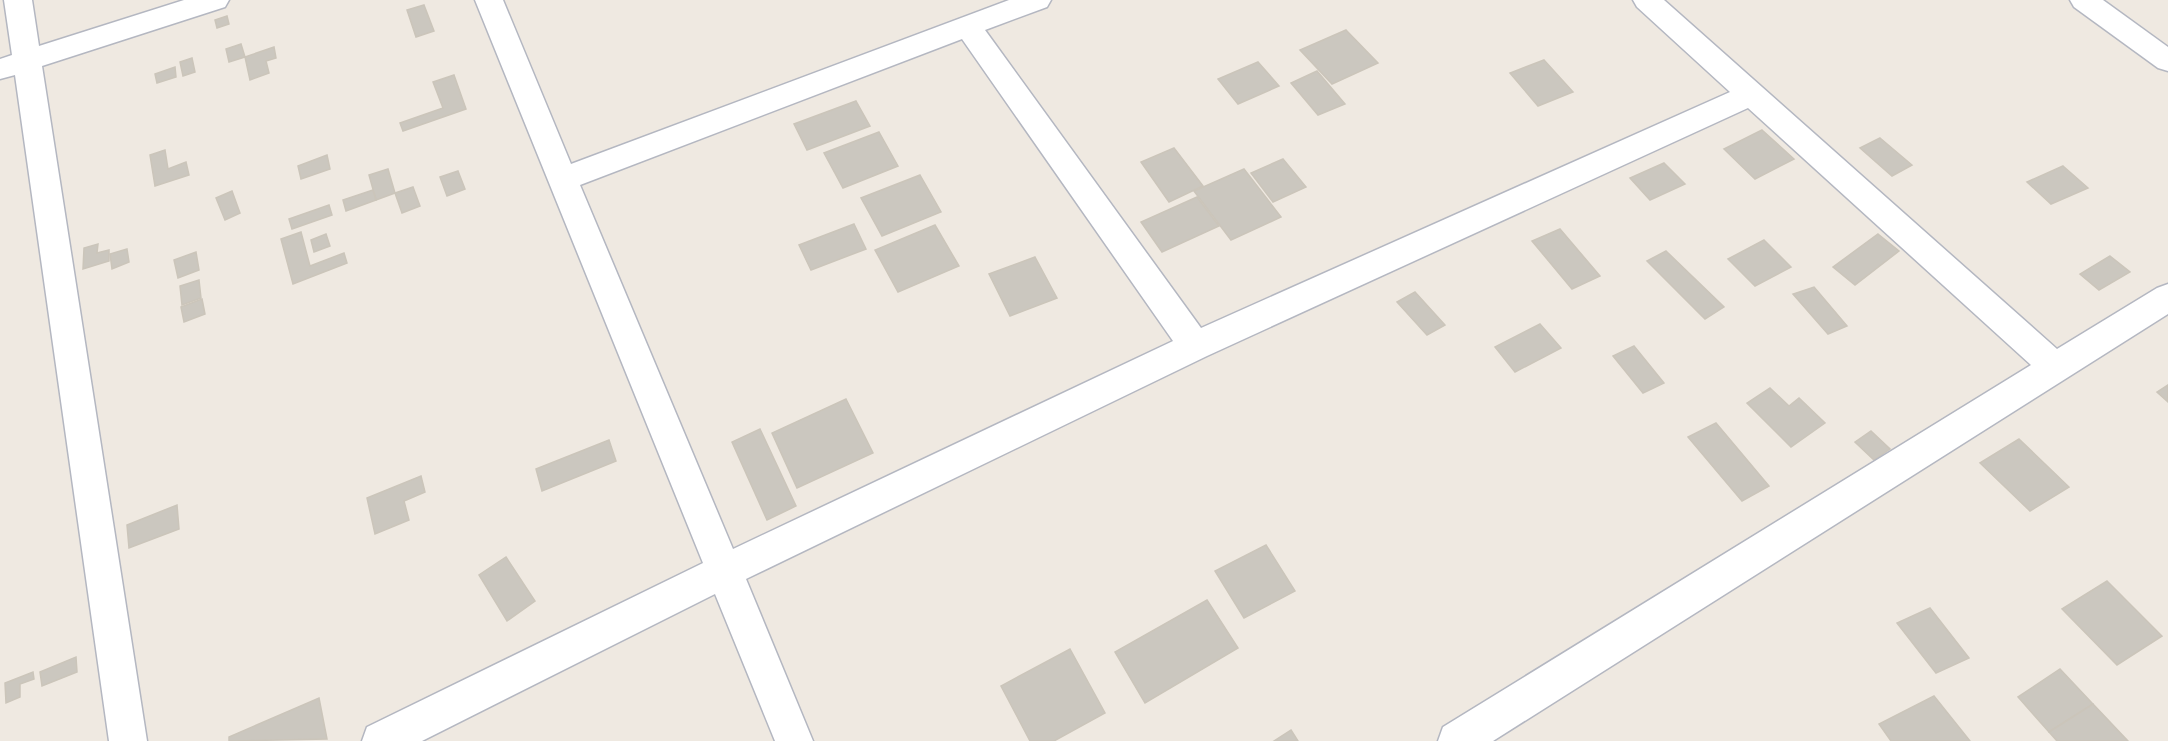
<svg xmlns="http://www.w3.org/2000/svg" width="2168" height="741" font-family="Overpass,sans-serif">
  <rect width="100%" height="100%" fill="#efe9e1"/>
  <g fill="#cbc7bf" stroke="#cbc5ba" stroke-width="1.5">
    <path d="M 424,5 L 434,31 L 416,37 L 407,10 Z"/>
    <path d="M 227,16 L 229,24 L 217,28 L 215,20 Z"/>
    <path d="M 1346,30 L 1378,63 L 1332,84 L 1300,50 Z"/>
    <path d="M 241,44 L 245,57 L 229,62 L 226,49 Z"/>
    <path d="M 274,47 L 276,58 L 266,61 L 269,73 L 250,80 L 245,57 Z"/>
    <path d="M 192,58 L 195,72 L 183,76 L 180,62 Z"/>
    <path d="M 1544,60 L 1573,92 L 1538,106 L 1510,73 Z"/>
    <path d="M 1258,62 L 1279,86 L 1238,104 L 1218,79 Z"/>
    <path d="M 175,67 L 176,77 L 157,83 L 155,74 Z"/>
    <path d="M 1317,71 L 1345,104 L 1318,115 L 1291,83 Z"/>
    <path d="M 454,75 L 466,109 L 403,131 L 400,123 L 443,108 L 433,82 Z"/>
    <path d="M 856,101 L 870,126 L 807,150 L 794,124 Z"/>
    <path d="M 1762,130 L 1794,159 L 1755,179 L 1724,149 Z"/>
    <path d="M 879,132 L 898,166 L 843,188 L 824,153 Z"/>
    <path d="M 1880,138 L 1912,165 L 1892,176 L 1860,148 Z"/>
    <path d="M 1174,148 L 1203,186 L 1169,202 L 1141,162 Z"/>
    <path d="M 165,150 L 168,169 L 186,162 L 189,175 L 155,186 L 150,155 Z"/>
    <path d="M 327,155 L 330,169 L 301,179 L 298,166 Z"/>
    <path d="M 1283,159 L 1306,187 L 1273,202 L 1251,173 Z"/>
    <path d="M 1664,163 L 1685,184 L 1650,200 L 1630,178 Z"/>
    <path d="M 2063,166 L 2088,188 L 2051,204 L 2027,182 Z"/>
    <path d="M 388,169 L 395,193 L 376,200 L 369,175 Z"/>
    <path d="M 1244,169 L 1281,217 L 1231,240 L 1194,191 Z"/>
    <path d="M 458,171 L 465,189 L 447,196 L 440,177 Z"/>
    <path d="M 920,175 L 941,212 L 882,236 L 861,198 Z"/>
    <path d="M 413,187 L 420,206 L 402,213 L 395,193 Z"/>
    <path d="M 373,190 L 376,200 L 346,211 L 343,200 Z"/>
    <path d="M 232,191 L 240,213 L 225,220 L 216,198 Z"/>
    <path d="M 1197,197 L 1219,226 L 1162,252 L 1141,222 Z"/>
    <path d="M 329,205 L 332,215 L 292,229 L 289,219 Z"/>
    <path d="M 854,224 L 866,249 L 811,270 L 799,245 Z"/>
    <path d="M 935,225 L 959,266 L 898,292 L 875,250 Z"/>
    <path d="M 1560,229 L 1600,276 L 1572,289 L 1532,241 Z"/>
    <path d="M 301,232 L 310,266 L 344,253 L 347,263 L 293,284 L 281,239 Z"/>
    <path d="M 326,234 L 330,246 L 314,252 L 311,240 Z"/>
    <path d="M 1878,234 L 1899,251 L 1855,285 L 1833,267 Z"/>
    <path d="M 1764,240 L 1791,267 L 1755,286 L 1728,259 Z"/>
    <path d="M 98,244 L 97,253 L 109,250 L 109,261 L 83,269 L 84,248 Z"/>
    <path d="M 127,249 L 129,262 L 112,269 L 110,254 Z"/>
    <path d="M 1666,251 L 1724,307 L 1705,319 L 1647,261 Z"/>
    <path d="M 196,252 L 199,270 L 178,278 L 174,260 Z"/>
    <path d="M 2110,256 L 2130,272 L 2099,290 L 2080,274 Z"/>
    <path d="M 1035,257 L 1057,298 L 1010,316 L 989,274 Z"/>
    <path d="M 199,280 L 201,298 L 182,305 L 180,286 Z"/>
    <path d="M 1814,287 L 1847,326 L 1828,334 L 1793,294 Z"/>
    <path d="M 1415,292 L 1445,325 L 1427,335 L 1397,302 Z"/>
    <path d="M 202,299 L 205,314 L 184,322 L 181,307 Z"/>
    <path d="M 1540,324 L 1561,348 L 1515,372 L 1495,347 Z"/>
    <path d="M 1634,346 L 1664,383 L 1643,393 L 1613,356 Z"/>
    <path d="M 2168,385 L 2168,402 L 2157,392 Z"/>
    <path d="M 1770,388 L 1789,406 L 1799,398 L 1825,423 L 1791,447 L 1747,403 Z"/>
    <path d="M 846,399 L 873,453 L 797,488 L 772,433 Z"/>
    <path d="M 1716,423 L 1769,486 L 1742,501 L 1688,437 Z"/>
    <path d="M 760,429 L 796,506 L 767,520 L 732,442 Z"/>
    <path d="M 1871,431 L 1890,449 L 1874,460 L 1855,442 Z"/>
    <path d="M 2019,439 L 2069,487 L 2030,511 L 1980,463 Z"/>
    <path d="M 609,440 L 616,461 L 542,491 L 536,469 Z"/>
    <path d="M 421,476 L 425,492 L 404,501 L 409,520 L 375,534 L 367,498 Z"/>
    <path d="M 177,505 L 179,529 L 129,548 L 127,525 Z"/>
    <path d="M 1266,545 L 1295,591 L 1244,618 L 1215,571 Z"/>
    <path d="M 506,557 L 535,601 L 507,621 L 479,575 Z"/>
    <path d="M 2107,581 L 2162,636 L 2117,665 L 2062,609 Z"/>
    <path d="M 1207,600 L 1238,648 L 1145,703 L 1115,652 Z"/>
    <path d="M 1930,608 L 1969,658 L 1936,673 L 1897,623 Z"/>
    <path d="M 1070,649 L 1105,713 L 1054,741 L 1030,741 L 1001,686 Z"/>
    <path d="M 76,657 L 77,672 L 42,686 L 40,672 Z"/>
    <path d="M 2060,669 L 2093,704 L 2049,732 L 2018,697 Z"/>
    <path d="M 33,672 L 34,679 L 20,684 L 20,697 L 6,703 L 5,683 Z"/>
    <path d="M 1934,696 L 1970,741 L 1891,741 L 1879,724 Z"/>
    <path d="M 319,698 L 327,739 L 229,741 L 229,737 Z"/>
    <path d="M 2093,704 L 2128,741 L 2057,741 L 2049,732 Z"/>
    <path d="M 1291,730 L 1298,741 L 1274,741 Z"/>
  </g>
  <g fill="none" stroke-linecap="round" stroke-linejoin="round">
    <defs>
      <g id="minor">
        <path d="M 4,0 L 32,0 L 39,46 L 184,0 L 229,0 L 225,7 L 42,66 L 147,741 L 109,741 L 15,75 L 0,79 L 0,59 L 12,55 Z"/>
        <path d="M 475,0 L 503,0 L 571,164 L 1009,0 L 1051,0 L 1047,7 L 985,30 L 1201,328 L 1730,92 L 1637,7 L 1633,0 L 1664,0 L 2057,349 L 2157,288 L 2168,284 L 2168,314 L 1493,741 L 1438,741 L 1443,727 L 2031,365 L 1748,108 L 1207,356 L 746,579 L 813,741 L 775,741 L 715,594 L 422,741 L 362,741 L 367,727 L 703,563 ZM 962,39 L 1173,341 L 733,549 L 580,185 Z"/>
        <path d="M 2070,0 L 2103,0 L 2168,47 L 2168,71 L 2158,68 L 2074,7 Z"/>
      </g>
    </defs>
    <use href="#minor" stroke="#b4b7c1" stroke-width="3"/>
    <use href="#minor" fill="#fff" fill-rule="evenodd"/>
  </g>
</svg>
